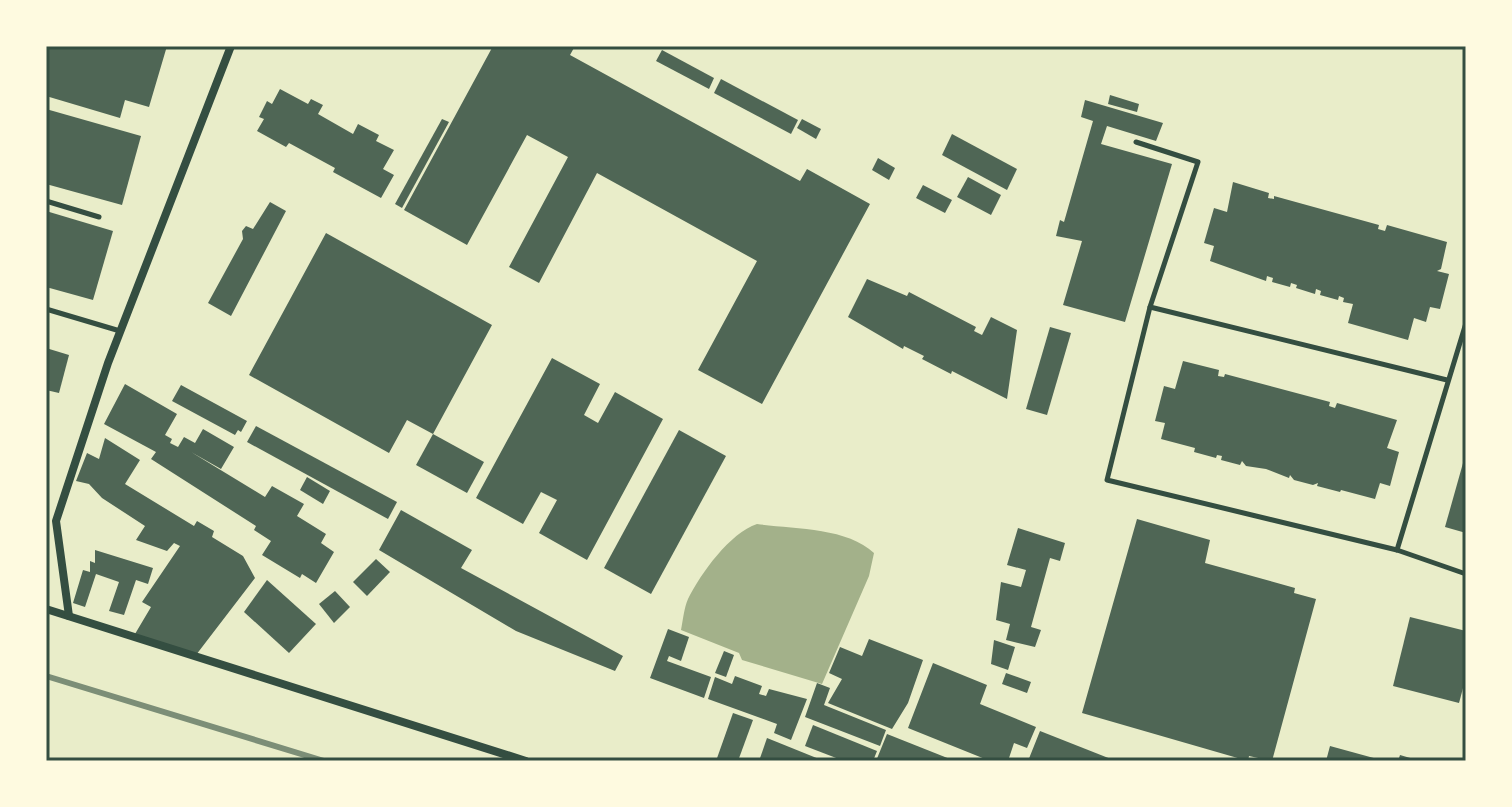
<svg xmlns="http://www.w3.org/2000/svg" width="1512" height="807" font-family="'Fira Sans',sans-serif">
  <rect width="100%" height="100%" fill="#e9edc9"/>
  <path fill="#a3b18a" d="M 757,524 C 793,529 847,527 874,553 L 869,576 L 822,684 L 742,660 L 739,653 L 681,630 C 683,620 684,608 688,599 C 701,573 730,533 757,524 Z"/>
  <g fill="#4f6655">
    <path d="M 46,46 L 167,46 L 149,107 L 125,100 L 120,118 L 46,96 Z"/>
    <path d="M 493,46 L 575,46 L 570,55 L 800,181 L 807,169 L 870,204 L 762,404 L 698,370 L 757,261 L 597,173 L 539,283 L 509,267 L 568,157 L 527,135 L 467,245 L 404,210 Z"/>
    <path d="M 662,50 L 714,78 L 709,89 L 656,61 Z"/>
    <path d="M 721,79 L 798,120 L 791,134 L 714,93 Z"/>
    <path d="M 280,89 L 308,104 L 311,99 L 323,105 L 318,114 L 353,134 L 358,124 L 379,135 L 376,141 L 394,150 L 383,169 L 394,175 L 381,198 L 333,172 L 335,168 L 289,143 L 286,147 L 257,131 L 264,119 L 259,117 L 267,101 L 272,104 Z"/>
    <path d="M 1110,95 L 1139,104 L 1137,112 L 1108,104 Z"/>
    <path d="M 1085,100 L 1163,123 L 1156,141 L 1107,126 L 1101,144 L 1172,164 L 1125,322 L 1063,305 L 1082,241 L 1056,236 L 1060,220 L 1064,222 L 1093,121 L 1081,117 Z"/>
    <path d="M 46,109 L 141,136 L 122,205 L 46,184 Z"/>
    <path d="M 442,119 L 449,122 L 402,208 L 395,204 Z"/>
    <path d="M 802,119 L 821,129 L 816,139 L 797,128 Z"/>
    <path d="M 952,134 L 1017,169 L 1007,190 L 942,155 Z"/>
    <path d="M 878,158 L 895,168 L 889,180 L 872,170 Z"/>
    <path d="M 968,177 L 1001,195 L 991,215 L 957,197 Z"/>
    <path d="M 1233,182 L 1269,193 L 1268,198 L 1274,199 L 1274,196 L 1379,225 L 1378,229 L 1385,231 L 1387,225 L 1447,242 L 1441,269 L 1437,271 L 1449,274 L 1440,309 L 1430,307 L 1426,322 L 1414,318 L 1408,340 L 1348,323 L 1353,304 L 1343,302 L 1344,298 L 1339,296 L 1338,300 L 1320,295 L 1321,291 L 1316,289 L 1315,294 L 1296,288 L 1297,285 L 1291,283 L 1290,287 L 1272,282 L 1273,278 L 1267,276 L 1266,281 L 1210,261 L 1214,246 L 1204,243 L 1214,208 L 1227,212 Z"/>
    <path d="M 923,185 L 952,200 L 945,213 L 916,198 Z"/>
    <path d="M 270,202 L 286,211 L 231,316 L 208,303 L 243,239 L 242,231 L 246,226 L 253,229 Z"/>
    <path d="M 46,211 L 113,231 L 93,300 L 46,287 Z"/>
    <path d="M 326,233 L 492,325 L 433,434 L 407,420 L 389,453 L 249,375 Z"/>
    <path d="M 867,279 L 907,296 L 909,292 L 976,327 L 974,331 L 982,335 L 991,317 L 1017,330 L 1007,399 L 952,371 L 951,374 L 922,359 L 924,356 L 904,346 L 903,349 L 848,317 Z"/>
    <path d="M 1050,327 L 1071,333 L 1047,415 L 1026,409 Z"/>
    <path d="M 46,348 L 69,355 L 59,393 L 46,390 Z"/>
    <path d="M 552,358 L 600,384 L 584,415 L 598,423 L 615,392 L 663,419 L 587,560 L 539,533 L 557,500 L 541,492 L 523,524 L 476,498 Z"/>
    <path d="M 1183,361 L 1219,370 L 1218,376 L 1224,377 L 1225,374 L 1330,402 L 1329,406 L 1335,408 L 1337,403 L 1397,420 L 1387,448 L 1399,452 L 1390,486 L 1380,483 L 1375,499 L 1341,490 L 1340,492 L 1317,486 L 1318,483 L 1313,485 L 1294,480 L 1290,475 L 1289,478 L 1266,469 L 1246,466 L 1242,461 L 1240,465 L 1221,460 L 1222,456 L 1217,455 L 1216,458 L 1194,452 L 1195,448 L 1161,439 L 1165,423 L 1155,421 L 1164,386 L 1175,389 Z"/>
    <path d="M 125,384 L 177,414 L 165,435 L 172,439 L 170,443 L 178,447 L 184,437 L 195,443 L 203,429 L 234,447 L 221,469 L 191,452 L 265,497 L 272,486 L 304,504 L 297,516 L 326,534 L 321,543 L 334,552 L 316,583 L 302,574 L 300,578 L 262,555 L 271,541 L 254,530 L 256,526 L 151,459 L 156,452 L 104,424 Z"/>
    <path d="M 181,385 L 247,421 L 241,432 L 238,430 L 235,435 L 172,401 Z"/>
    <path d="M 256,426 L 397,502 L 388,519 L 247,442 Z"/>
    <path d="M 679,430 L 726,456 L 651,594 L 604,568 Z"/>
    <path d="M 433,434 L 484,462 L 467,493 L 416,465 Z"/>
    <path d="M 105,438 L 140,460 L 125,484 L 194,526 L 197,521 L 214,531 L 212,537 L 243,556 L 255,578 L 196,655 L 135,634 L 151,607 L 142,602 L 180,546 L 174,543 L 167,551 L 136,540 L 145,526 L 102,498 L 89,484 L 76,481 L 87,453 L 99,459 Z"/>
    <path d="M 1465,456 L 1466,456 L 1466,533 L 1445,527 Z"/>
    <path d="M 307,477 L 330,491 L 323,504 L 300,490 Z"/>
    <path d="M 401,510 L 472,550 L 461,568 L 623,656 L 615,671 L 516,631 L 379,550 Z"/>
    <path d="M 1137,519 L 1210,540 L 1205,563 L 1295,588 L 1294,593 L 1316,599 L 1272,761 L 1249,756 L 1248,761 L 1082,713 Z"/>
    <path d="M 1018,528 L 1065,543 L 1060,561 L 1050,558 L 1031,627 L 1041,630 L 1035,647 L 1006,640 L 1010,624 L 996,620 L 1001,582 L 1021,587 L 1026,570 L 1007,565 Z"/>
    <path d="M 95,550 L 153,568 L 148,584 L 136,580 L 124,615 L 109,611 L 119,582 L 96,574 L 85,607 L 73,603 L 83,570 L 90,572 L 90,561 L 95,563 Z"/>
    <path d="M 376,559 L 390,572 L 367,596 L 353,582 Z"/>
    <path d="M 267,580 L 316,624 L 289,653 L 244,612 Z"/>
    <path d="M 335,591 L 350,607 L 334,623 L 319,604 Z"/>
    <path d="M 1410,617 L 1466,631 L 1466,677 L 1459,703 L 1393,686 Z"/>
    <path d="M 668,629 L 689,637 L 681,661 L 669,656 L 667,661 L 711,677 L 704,698 L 650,678 Z"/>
    <path d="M 869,639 L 923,660 L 908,703 L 892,729 L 828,703 L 842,679 L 829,673 L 840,647 L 862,656 Z"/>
    <path d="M 994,640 L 1015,647 L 1008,670 L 991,664 Z"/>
    <path d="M 724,651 L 734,655 L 726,677 L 715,673 Z"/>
    <path d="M 933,663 L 987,685 L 980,704 L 1036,727 L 1027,748 L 1014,743 L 1008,761 L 990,761 L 908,728 Z"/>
    <path d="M 1006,673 L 1031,682 L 1027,693 L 1002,684 Z"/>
    <path d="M 735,676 L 762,686 L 759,694 L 766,696 L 769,689 L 807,699 L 791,740 L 774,733 L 777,724 L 708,699 L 715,677 L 732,684 Z"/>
    <path d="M 817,683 L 830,688 L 824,705 L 886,730 L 880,746 L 805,717 Z"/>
    <path d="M 733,713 L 753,720 L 738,761 L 716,761 Z"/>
    <path d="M 813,725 L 877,751 L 873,761 L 844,761 L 805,746 Z"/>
    <path d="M 1040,731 L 1116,761 L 1028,761 Z"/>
    <path d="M 887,734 L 955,761 L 876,761 Z"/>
    <path d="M 767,738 L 824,761 L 759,761 Z"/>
    <path d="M 1330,746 L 1381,760 L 1381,761 L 1326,761 Z"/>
    <path d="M 1400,755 L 1417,760 L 1417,761 L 1398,761 Z"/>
  </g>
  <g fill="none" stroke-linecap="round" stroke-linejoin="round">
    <g stroke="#344e41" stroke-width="5">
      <path d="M 1136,142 L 1198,162 L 1150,307 L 1107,480 L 1397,550 L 1466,574"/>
      <path d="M 46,201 L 99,217"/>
      <path d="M 1150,307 L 1447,380"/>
      <path d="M 46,309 L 120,331"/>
      <path d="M 1397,550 L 1466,323"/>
    </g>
    <g stroke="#344e41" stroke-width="8">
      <path d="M 46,609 L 526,761"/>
      <path d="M 69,616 L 56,521 L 108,363 L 231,46"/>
    </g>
    <path stroke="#7c8e77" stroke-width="6" d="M 46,676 L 324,761"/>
  </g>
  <rect width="1512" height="807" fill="none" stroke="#fefae0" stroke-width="96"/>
  <rect x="48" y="48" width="1416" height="711" fill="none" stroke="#344e41" stroke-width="3"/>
</svg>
